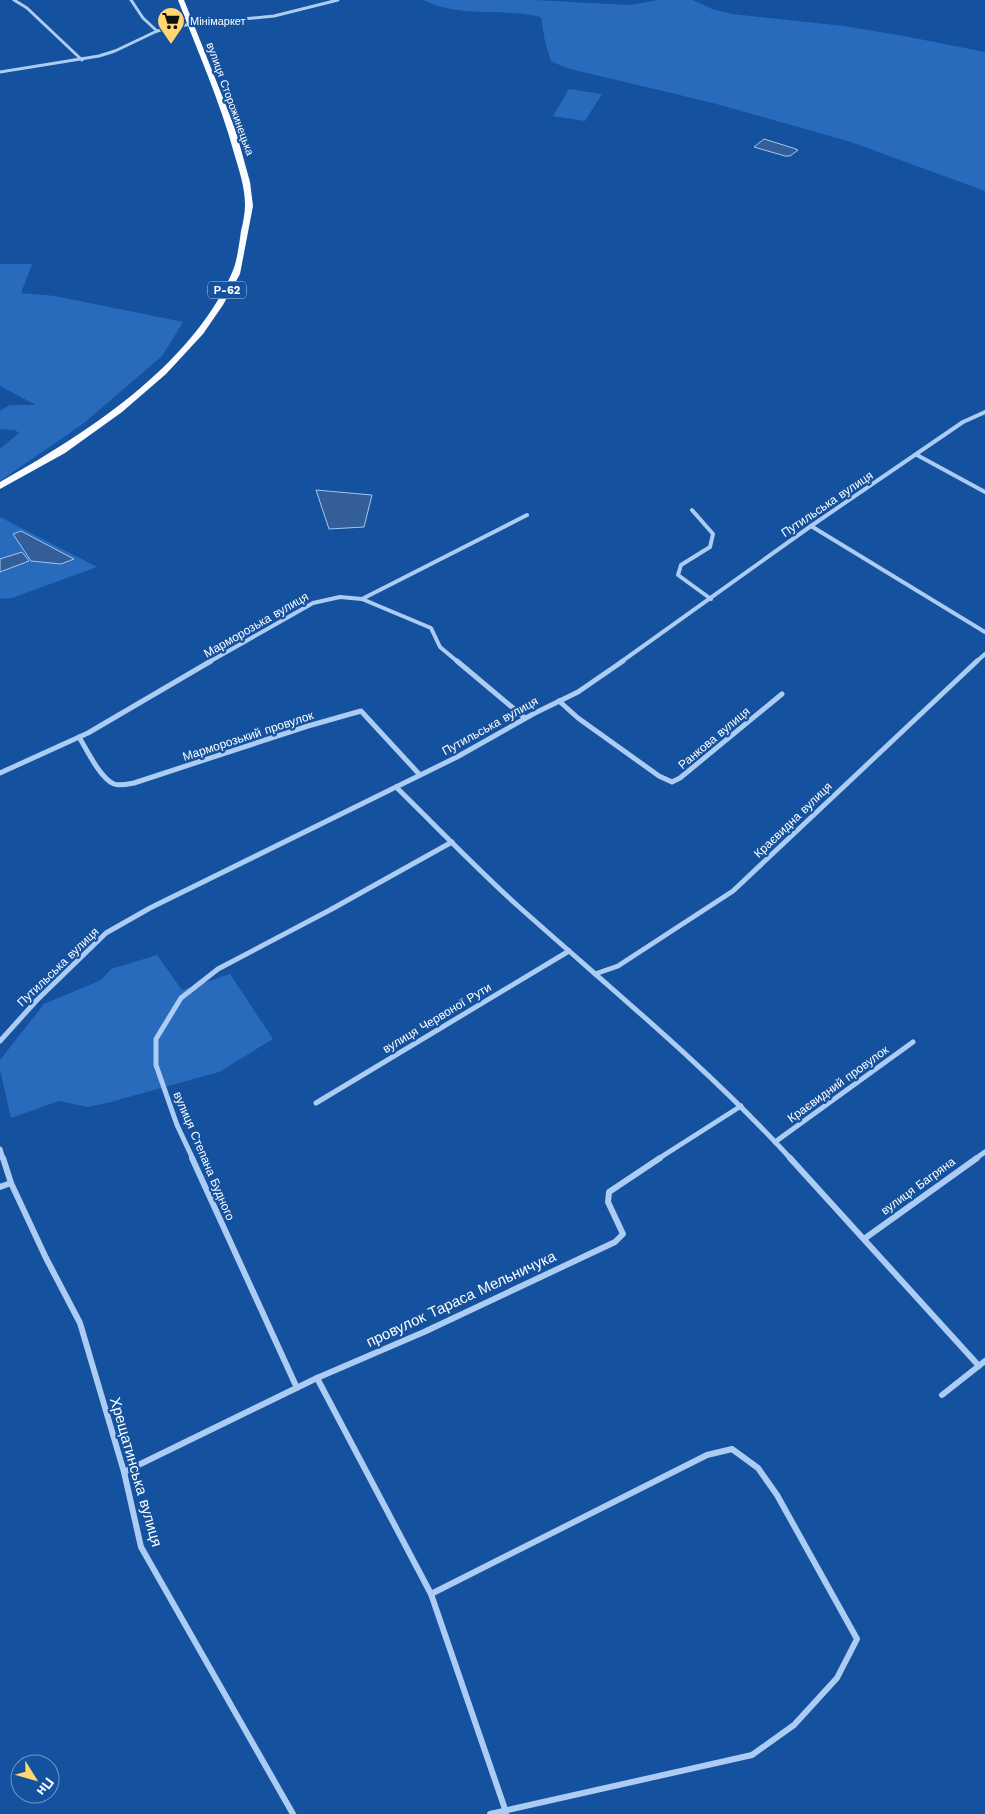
<svg xmlns="http://www.w3.org/2000/svg" width="985" height="1814" font-family="'Work Sans',sans-serif">
  <rect width="100%" height="100%" fill="#14519e"/>
  <g fill="#286bbc">
    <path d="M 423,0 L 534,0 L 629,5 L 659,0 L 693,0 L 712,9 L 732,14 L 844,26 L 904,36 L 985,52 L 985,191 L 851,142 L 713,103 L 566,68 L 551,61 L 545,42 L 541,17 C 500,7 463,19 423,0 Z"/>
    <path d="M 569,89 L 602,94 L 585,121 L 553,116 Z"/>
    <path d="M 0,264 L 32,264 L 21,293 L 55,296 L 183,322 L 162,356 L 84,423 L 0,481 L 0,449 L 19,433 L 15,430 L 0,429 L 0,411 L 10,405 L 36,405 L 0,386 Z"/>
    <path d="M 0,517 L 97,567 L 12,598 L 0,599 Z"/>
    <path d="M 157,955 L 182,990 L 230,974 L 273,1039 L 219,1072 L 107,1103 L 87,1107 L 59,1101 L 11,1118 L 0,1070 L 0,1060 L 44,1004 L 101,980 L 111,969 Z"/>
  </g>
  <g fill="#335e97" stroke="#9fc7f6">
    <path d="M 764,139 L 793,148 L 798,150 L 790,156 L 785,156 L 754,147 Z"/>
    <path d="M 316,490 L 372,495 L 364,527 L 329,529 Z"/>
    <path d="M 21,531 L 74,559 L 61,564 L 31,561 L 13,534 Z"/>
    <path d="M 22,552 L 29,561 L 0,572 L 0,559 Z"/>
  </g>
  <g fill="none" stroke-linecap="round" stroke-linejoin="round">
    <g stroke="#acccf4" stroke-width="3">
      <path d="M 14,0 L 27,8 L 82,60"/>
      <path d="M 131,0 L 143,18 L 157,31"/>
      <path d="M 0,72 L 99,56 L 115,51 L 157,31 L 191,24 L 274,16 L 338,0"/>
    </g>
    <g stroke="#acccf4" stroke-width="4">
      <path d="M 917,455 L 985,492"/>
      <path d="M 692,510 L 713,534 L 710,547 L 681,565 L 678,575 L 711,599"/>
      <path d="M 811,526 L 985,632"/>
      <path d="M 362,599 L 431,628 L 440,647 L 458,662"/>
      <path d="M 209,662 L 313,603 L 340,597 L 362,599 L 527,515"/>
      <path d="M 621,662 L 811,526 L 963,422 L 985,412"/>
      <path d="M 976,662 L 985,654"/>
    </g>
    <g stroke="#acccf4" stroke-width="5">
      <path d="M 457,661 L 525,718"/>
      <path d="M 559,701 L 578,718 L 659,776 L 672,782 L 680,778 L 782,694"/>
      <path d="M 79,737 C 87,750 100,778 114,784 C 120,786 128,784 134,783 L 308,726 L 361,711 L 420,775"/>
      <path d="M 0,773 L 88,733 L 211,661"/>
      <path d="M 396,787 C 437,827 476,868 518,906 C 611,989 707,1067 791,1159"/>
      <path d="M 595,974 L 618,966 L 733,891 L 977,661"/>
      <path d="M 0,1041 L 37,1000 L 106,933 L 150,908 L 457,757 L 535,713 L 578,692 L 623,661"/>
      <path d="M 316,1103 L 569,951"/>
      <path d="M 775,1142 L 913,1042"/>
      <path d="M 0,1149 L 3,1159"/>
      <path d="M 193,1159 L 177,1125 L 156,1065 L 156,1039 L 181,998 L 218,969 L 330,910 L 452,842"/>
      <path d="M 658,1159 L 741,1106"/>
      <path d="M 975,1159 L 985,1152"/>
    </g>
    <g stroke="#acccf4" stroke-width="6">
      <path d="M 3,1158 L 11,1183 L 46,1258 L 80,1323 L 124,1472 L 141,1547 L 293,1814"/>
      <path d="M 192,1158 L 297,1388"/>
      <path d="M 790,1158 L 979,1366"/>
      <path d="M 0,1187 L 11,1183"/>
      <path d="M 864,1239 L 977,1158"/>
      <path d="M 317,1378 L 431,1594 L 506,1812"/>
      <path d="M 942,1395 L 985,1361"/>
      <path d="M 124,1472 L 317,1378 L 424,1332 L 615,1242 L 623,1234 L 608,1202 L 609,1192 L 660,1158"/>
      <path d="M 431,1594 L 707,1455 L 732,1449 L 758,1468 L 777,1495 L 857,1639 L 837,1678 L 794,1725 L 752,1755 L 490,1814"/>
    </g>
    <path fill="#f9fbff" fill-rule="evenodd" d="M 178,0 L 184,0 L 235,128 L 250,182 L 253,206 L 240,274 L 223,305 L 203,334 L 166,374 L 122,412 L 65,453 L 0,489 L 0,482 C 85,434 189,368 231,275 C 237,263 239,245 241,231 C 243,223 245,213 245,205 C 245,187 239,170 234,153 C 220,101 197,50 178,0 Z"/>
  </g>
  <defs>
    <symbol id="supermarket-pin" viewBox="-11 -11 22 30"><path d="M0 17L-7.5 6A9.5 9.5 0 1 1 7.5 6Z" fill="#ffd66f" stroke="#14519e"/><path d="M-6-5.5h2.5l.6 2H6L4.5 2H-2.5L-4.4-4H-6ZM-1.5 3.2a1.3 1.3 0 1 0 .1 0ZM3 3.2a1.3 1.3 0 1 0 .1 0Z" fill="#111"/></symbol>
  </defs>
  <g fill-rule="evenodd">
    <use href="#supermarket-pin" x="155" y="5" width="32" height="43"/>
  </g>
  <g text-anchor="middle" dominant-baseline="central" stroke-width="4.5" stroke-linejoin="round" paint-order="stroke">
    <g font-size="11" fill="#fff" stroke="#14519e" text-anchor="start">
      <text x="190" y="21">Мінімаркет</text>
    </g>
    <g font-size="11" fill="#fff" stroke="#14519e">
      <text transform="translate(230 99) rotate(70)">вулиця Сторожинецька</text>
    </g>
    <rect fill="#14519e" stroke="#b8cbe2" stroke-width="1" x="208" y="281.5" width="38" height="17" rx="4"/>
    <g font-size="11" font-weight="bold" fill="#fff">
      <text x="227" y="290">Р-62</text>
    </g>
    <g font-size="12" fill="#fff" stroke="#14519e">
      <text transform="translate(827 504) rotate(-34)">Путильська вулиця</text>
      <text transform="translate(256 625) rotate(-30)">Марморозька вулиця</text>
      <text transform="translate(490 726) rotate(-29)">Путильська вулиця</text>
      <text transform="translate(248 736) rotate(-18)">Марморозький провулок</text>
      <text transform="translate(714 738) rotate(-40)">Ранкова вулиця</text>
      <text transform="translate(793 820) rotate(-44)">Краєвидна вулиця</text>
      <text transform="translate(58 967) rotate(-44)">Путильська вулиця</text>
      <text transform="translate(437 1018) rotate(-31)">вулиця Червоної Рути</text>
      <text transform="translate(838 1084) rotate(-36)">Краєвидний провулок</text>
      <text transform="translate(204 1156) rotate(67)">вулиця Степана Будного</text>
      <text transform="translate(918 1186) rotate(-36)">вулиця Багряна</text>
    </g>
    <g font-size="15" fill="#fff" stroke="#14519e">
      <text transform="translate(461 1299) rotate(-25)">провулок Тараса Мельничука</text>
      <text transform="translate(136 1472) rotate(74)">Хрещатинська вулиця</text>
    </g>
  </g>
  <g transform="translate(35 1779) rotate(127)"><circle r="24" fill="#14519e" stroke="#7297c5"/>
  <path d="M0-4L9 19L0 12L-9 19Z" fill="#ffd66f"/>
  <text y="-8" font-size="14" font-weight="bold" text-anchor="middle" fill="#ffffff">Пн</text>
  </g>
</svg>
